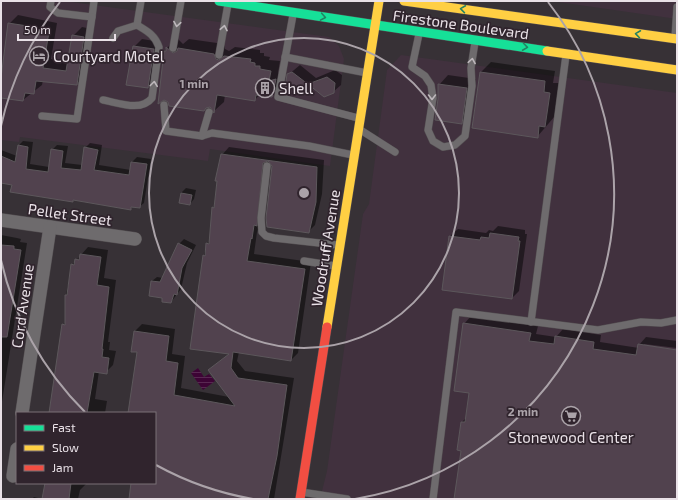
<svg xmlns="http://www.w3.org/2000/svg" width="678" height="500" font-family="'Exo 2',sans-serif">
  <defs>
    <pattern id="water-rules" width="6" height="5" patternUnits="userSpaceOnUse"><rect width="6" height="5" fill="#3d0435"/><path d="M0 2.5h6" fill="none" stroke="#592852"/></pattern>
  </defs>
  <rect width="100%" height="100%" fill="#373136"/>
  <g fill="#41313e">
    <path d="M 1,1 L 64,1 L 329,37 L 339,46 L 344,59 L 330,166 L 210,149 L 208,161 L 20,137 L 19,142 L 1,140 Z"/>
    <path d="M 551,1 L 677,1 L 677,19 Z"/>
    <path d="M 401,55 L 677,93 L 677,499 L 320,499 L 327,471 L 363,214 L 369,204 L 387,70 Z"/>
  </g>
  <path fill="url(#water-rules)" d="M 198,368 L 204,377 L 209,374 L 215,381 L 203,390 L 191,373 Z"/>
  <g fill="#0007">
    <path d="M 18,15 L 57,23 L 51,59 L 69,62 L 73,36 L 82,27 L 92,29 L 85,75 L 77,84 L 43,80 L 42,85 L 23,100 L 1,97 L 1,84 L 9,24 Z"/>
    <path d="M 177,38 L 183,44 L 189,39 L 224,44 L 225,49 L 229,51 L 235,47 L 260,50 L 260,53 L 264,53 L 264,56 L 270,57 L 269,60 L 280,61 L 278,73 L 285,70 L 282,86 L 272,96 L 260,94 L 255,100 L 225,95 L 224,102 L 214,111 L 164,51 Z"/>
    <path d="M 142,39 L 161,42 L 155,80 L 148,87 L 134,47 Z"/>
    <path d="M 491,62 L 555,71 L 553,83 L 560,83 L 555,116 L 537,137 L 481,72 Z"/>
    <path d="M 300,65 L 316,78 L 335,70 L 342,75 L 341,85 L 333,92 L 324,96 L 309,83 L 289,92 L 288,75 Z"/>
    <path d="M 448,75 L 476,79 L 471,113 L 461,123 L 439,99 L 439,85 Z"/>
    <path d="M 23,141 L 33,142 L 30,164 L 49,167 L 52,150 L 57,145 L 68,146 L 65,163 L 82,165 L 85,148 L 90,143 L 102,145 L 99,165 L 131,170 L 132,162 L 137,157 L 151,159 L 144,203 L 139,207 L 133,206 L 130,209 L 74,199 L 73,201 L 1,182 L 1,150 L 17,156 L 18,146 Z"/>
    <path d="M 229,147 L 324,160 L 322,194 L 315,225 L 308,232 L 269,161 L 263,217 L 257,232 L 254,254 L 311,262 L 298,353 L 291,360 L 239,352 L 237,361 L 245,371 L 294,378 L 274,499 L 130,499 L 132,483 L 155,483 L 155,413 L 129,413 L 138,351 L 135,331 L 142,324 L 175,329 L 172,354 L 185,356 L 181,388 L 229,397 L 209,370 L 230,353 L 191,348 L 204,255 L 207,244 L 210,241 L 213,208 L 215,205 L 222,155 Z"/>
    <path d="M 186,188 L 196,190 L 194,199 L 190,204 L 181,193 Z"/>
    <path d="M 498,226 L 525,230 L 525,234 L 527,234 L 519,291 L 512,298 L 450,236 L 458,229 L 486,233 L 489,230 L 493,231 Z"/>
    <path d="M 1,235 L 17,238 L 21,239 L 20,242 L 27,243 L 1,408 Z"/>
    <path d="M 184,239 L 196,245 L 187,263 L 181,289 L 171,302 L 163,297 L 152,281 L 157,277 L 163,278 L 179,244 Z"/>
    <path d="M 88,247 L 108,250 L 104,278 L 116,280 L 108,342 L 110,342 L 109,350 L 116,351 L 113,365 L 106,372 L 99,371 L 95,399 L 107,401 L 105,413 L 50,413 L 63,325 L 66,322 L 66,295 L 72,265 Z"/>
    <path d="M 471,316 L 538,326 L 536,334 L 556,337 L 563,329 L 601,335 L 600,342 L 639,348 L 639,345 L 646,337 L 677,341 L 677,348 L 644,344 L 644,346 L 677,350 L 677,499 L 455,499 L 462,450 L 462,422 L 466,418 L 470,392 L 464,324 Z"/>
    <path d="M 47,483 L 87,483 L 80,490 L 78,499 L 32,499 L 34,497 L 42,499 Z"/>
  </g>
  <g fill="#51424e" stroke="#5c575b">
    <path d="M 8,23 L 34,27 L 34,29 L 49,32 L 43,68 L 66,71 L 72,35 L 84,37 L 77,85 L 36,81 L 34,94 L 25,93 L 23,101 L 1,98 L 1,78 Z"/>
    <path d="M 133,46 L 154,49 L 148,88 L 126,85 Z"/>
    <path d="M 166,47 L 173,53 L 177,51 L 178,48 L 214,54 L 216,59 L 219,60 L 224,56 L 251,59 L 250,62 L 255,63 L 255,66 L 260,66 L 260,69 L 271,71 L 269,81 L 276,79 L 272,97 L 256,95 L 255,101 L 217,95 L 214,113 L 210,107 L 206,108 L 204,111 L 169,106 L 168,102 L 164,100 L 158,104 L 164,51 L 166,51 Z"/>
    <path d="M 292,72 L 309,85 L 289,93 L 285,89 L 287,74 Z"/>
    <path d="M 480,72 L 545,81 L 544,92 L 550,93 L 545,127 L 539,126 L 538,138 L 472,128 Z"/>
    <path d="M 327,77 L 335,83 L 334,93 L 324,97 L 308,84 Z"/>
    <path d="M 438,84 L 467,88 L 462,124 L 435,120 L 438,99 Z"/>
    <path d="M 18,145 L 28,147 L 26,169 L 48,172 L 51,149 L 63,151 L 61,168 L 81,170 L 84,147 L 98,150 L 94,170 L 129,175 L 131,162 L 147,164 L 140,208 L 131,207 L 131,210 L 73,200 L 73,202 L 10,192 L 12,185 L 1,183 L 1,156 L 15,162 Z"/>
    <path d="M 221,154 L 317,167 L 316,202 L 309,233 L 267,227 L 266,218 L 272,166 L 268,161 L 263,163 L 257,226 L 254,225 L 252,239 L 251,238 L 247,261 L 305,269 L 291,361 L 233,352 L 231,368 L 238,378 L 287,385 L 277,456 L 268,499 L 129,499 L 131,483 L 155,483 L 155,413 L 128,413 L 137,352 L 131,352 L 134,331 L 169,336 L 166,361 L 178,363 L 174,395 L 235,406 L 208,370 L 229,354 L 190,349 L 203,255 L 205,256 L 206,243 L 209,244 L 212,207 L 214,208 L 217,181 L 215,181 Z"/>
    <path d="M 181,193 L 192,195 L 190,205 L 179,203 Z"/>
    <path d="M 490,233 L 519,237 L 518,241 L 520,241 L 512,299 L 442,290 L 449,236 L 480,240 L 481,237 L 489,238 Z"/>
    <path d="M 178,243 L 192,250 L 182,268 L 177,295 L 174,294 L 171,303 L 162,302 L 162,298 L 149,296 L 151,281 L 160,282 Z"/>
    <path d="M 1,245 L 14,246 L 14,249 L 21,250 L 7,337 L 1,337 Z"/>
    <path d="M 80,254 L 101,257 L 97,285 L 109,287 L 102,349 L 103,349 L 102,357 L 109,358 L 107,374 L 94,372 L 87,413 L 49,413 L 62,324 L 65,325 L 65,295 L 67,295 L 71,264 L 74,265 L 75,259 L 79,260 Z"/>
    <path d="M 463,323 L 531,333 L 529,341 L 554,344 L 555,336 L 594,342 L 593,349 L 636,355 L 638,344 L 677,350 L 677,499 L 454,499 L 461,451 L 457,450 L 461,422 L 465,422 L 469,393 L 454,391 Z"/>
    <path d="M 45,483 L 71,483 L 69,499 L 42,499 Z"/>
  </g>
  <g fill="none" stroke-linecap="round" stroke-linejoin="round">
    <defs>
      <g id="lane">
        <path d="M 51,1 L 50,7 L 58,13 L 92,17 L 94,1"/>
        <path d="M 293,15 L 278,97 L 358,118"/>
        <path d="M 419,34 L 412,67 L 425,76 L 431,85 L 433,98 L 428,130 L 433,141 L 443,147 L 455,145 L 465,136 L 472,86 L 471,68 L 475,42"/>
        <path d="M 675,37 L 677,7"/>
        <path d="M 113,38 L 118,31 L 137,25 L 141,1"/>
        <path d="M 173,48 L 181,1"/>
        <path d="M 219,55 L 228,4"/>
        <path d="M 285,57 L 367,73"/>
        <path d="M 103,100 C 119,103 141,112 152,98 L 159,47 C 155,35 147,31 137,25"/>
        <path d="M 164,105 L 166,131 L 202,136 L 212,133 L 309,146 L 353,155"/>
        <path d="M 42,116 L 77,119 L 92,17"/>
        <path d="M 359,129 L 395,152"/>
        <path d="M 202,136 L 209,112"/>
        <path d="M 267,166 L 261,218 L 262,232 L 266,236 L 274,238 L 337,245"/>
        <path d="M 304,261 L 336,266"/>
        <path d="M 531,322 L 566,55"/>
        <path d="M 301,492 L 347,499"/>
        <path d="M 433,499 L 456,312 L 598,330 L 641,322 L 661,323 L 677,320"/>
      </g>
      <g id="street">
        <path d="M 1,220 L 135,239"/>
        <path d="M 22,413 L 50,227"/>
        <path d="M 13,476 L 17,449"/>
      </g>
      <path id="fast" d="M 219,1 L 547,51"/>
      <g id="slow">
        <path d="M 404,1 L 677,39"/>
        <path d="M 547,51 L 677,70"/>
        <path d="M 327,327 L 379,1"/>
      </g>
      <path id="jam" d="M 300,499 L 327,327"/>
    </defs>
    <use href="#lane" stroke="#534e51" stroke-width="8"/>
    <use href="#street" stroke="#534e51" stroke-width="14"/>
    <use href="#fast" stroke="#534e51" stroke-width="10"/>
    <use href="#slow" stroke="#534e51" stroke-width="10"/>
    <use href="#jam" stroke="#534e51" stroke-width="10"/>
    <use href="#lane" stroke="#6e6b6d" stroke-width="7"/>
    <use href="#street" stroke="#6e6b6d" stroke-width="13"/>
    <use href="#fast" stroke="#16e098" stroke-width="9"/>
    <use href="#slow" stroke="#ffcf43" stroke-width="9"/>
    <use href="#jam" stroke="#f24e42" stroke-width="9"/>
  </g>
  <defs><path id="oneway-chevron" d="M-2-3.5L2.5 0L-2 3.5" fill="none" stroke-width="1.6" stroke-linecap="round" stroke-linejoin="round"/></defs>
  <g stroke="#238262">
    <use href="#oneway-chevron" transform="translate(463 9) rotate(-172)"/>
    <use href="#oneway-chevron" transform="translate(323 17) rotate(10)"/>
    <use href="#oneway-chevron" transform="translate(638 34) rotate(-172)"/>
    <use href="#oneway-chevron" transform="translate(525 47) rotate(8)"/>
  </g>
  <g stroke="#beb8bc">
    <use href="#oneway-chevron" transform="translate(177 24) rotate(99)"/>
    <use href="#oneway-chevron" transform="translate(224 28) rotate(-79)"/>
    <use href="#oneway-chevron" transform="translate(472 61) rotate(-81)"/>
    <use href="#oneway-chevron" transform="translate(154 84) rotate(-83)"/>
    <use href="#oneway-chevron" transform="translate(432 97) rotate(90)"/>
  </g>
  <g fill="none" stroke="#aba3a9" stroke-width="2">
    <circle cx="304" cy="193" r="155"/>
    <path d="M253 499A310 310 0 0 1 156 465M85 412A310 310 0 0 1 1 260M1 126A310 310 0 0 1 60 2M548 2A310 310 0 0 1 355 499"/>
  </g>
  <defs>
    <symbol id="hotel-ring" viewBox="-11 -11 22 22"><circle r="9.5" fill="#30242d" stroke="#aba3a9" stroke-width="1.5"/><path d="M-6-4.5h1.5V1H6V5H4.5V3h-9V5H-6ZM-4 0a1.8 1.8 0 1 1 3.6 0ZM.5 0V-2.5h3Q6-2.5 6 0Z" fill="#aba3a9"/></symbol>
    <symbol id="building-ring" viewBox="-11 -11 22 22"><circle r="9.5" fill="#30242d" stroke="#aba3a9" stroke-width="1.5"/><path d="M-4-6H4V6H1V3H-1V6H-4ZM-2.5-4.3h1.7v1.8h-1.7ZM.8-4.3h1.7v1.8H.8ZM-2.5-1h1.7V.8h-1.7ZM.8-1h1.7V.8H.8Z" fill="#aba3a9"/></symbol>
    <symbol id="supermarket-ring" viewBox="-11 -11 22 22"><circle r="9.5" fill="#30242d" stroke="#aba3a9" stroke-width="1.5"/><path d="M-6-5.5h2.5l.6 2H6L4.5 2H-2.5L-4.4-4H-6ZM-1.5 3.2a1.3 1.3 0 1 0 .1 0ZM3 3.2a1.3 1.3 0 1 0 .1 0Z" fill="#aba3a9"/></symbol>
  </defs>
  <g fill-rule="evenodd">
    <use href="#hotel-ring" x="28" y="45" width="22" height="22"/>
    <use href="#building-ring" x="254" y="77" width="22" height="22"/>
    <use href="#supermarket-ring" x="560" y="405" width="22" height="22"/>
  </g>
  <g text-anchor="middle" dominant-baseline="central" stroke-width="3.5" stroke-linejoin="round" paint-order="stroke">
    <g font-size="15" fill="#e9e1e7" stroke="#30242d">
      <text transform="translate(461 24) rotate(8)">Firestone Boulevard</text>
      <text transform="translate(70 214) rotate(8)">Pellet Street</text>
      <text transform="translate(325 248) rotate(-81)">Woodruff Avenue</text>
      <text transform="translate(22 306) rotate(-82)">Cord Avenue</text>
    </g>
    <g font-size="15" fill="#e9e1e7" stroke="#30242d" text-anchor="start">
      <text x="53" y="56">Courtyard Motel</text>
      <text x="279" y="88">Shell</text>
      <text x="571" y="437" text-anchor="middle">Stonewood Center</text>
    </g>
  </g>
  <circle cx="304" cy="193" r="6" fill="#aba3a9" stroke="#30242d" stroke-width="2"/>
  <g font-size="12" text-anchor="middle" font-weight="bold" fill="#aba3a9" stroke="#30242d" stroke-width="3.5" stroke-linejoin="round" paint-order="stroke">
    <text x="194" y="88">1 min</text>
    <text x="523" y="416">2 min</text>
  </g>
  <rect width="678" height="500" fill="none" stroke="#e9e1e7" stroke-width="4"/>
  <rect x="16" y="412" width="140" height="72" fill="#30242d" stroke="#7a7077"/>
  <rect x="24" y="425" width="20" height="6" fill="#16e098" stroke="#7a7077"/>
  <text x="52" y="432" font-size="12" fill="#e9e1e7">Fast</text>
  <rect x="24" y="445" width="20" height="6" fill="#ffcf43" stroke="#7a7077"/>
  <text x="52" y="452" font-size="12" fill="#e9e1e7">Slow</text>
  <rect x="24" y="465" width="20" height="6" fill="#f24e42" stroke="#7a7077"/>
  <text x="52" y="472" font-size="12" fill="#e9e1e7">Jam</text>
  <path d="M18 34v6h97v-6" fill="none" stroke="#e9e1e7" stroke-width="2"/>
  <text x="24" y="34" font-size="12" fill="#e9e1e7" stroke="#30242d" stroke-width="3" paint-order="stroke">50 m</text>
</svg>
